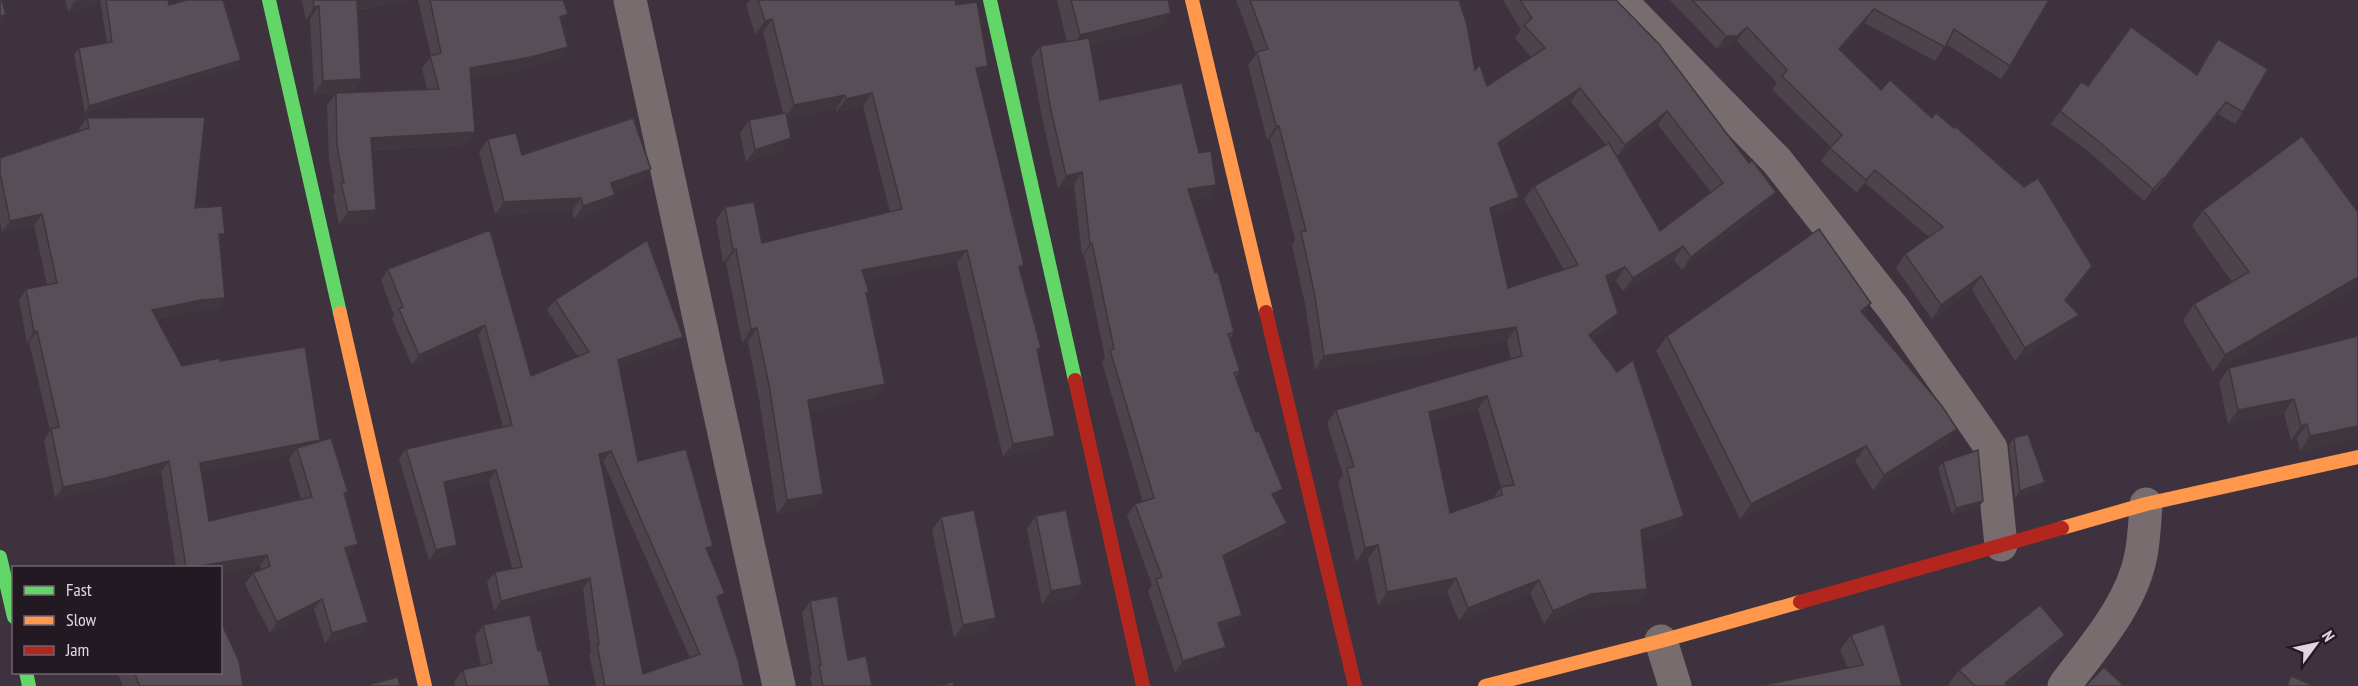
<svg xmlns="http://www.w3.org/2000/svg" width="2358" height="686" font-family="'PT Sans Narrow',sans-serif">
  <rect width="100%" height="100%" fill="#3e323e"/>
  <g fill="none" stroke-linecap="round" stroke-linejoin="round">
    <g stroke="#786d6e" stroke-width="33">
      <path d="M 630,0 L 779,686"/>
      <path d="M 1620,0 L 1777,161 L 1893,308 L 1974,423 L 1991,448 L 2001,545"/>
      <path d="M 1661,641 L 1675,686"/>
      <path d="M 2064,686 C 2093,647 2132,604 2141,555 C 2144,539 2145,521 2146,504"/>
    </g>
    <g stroke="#63d668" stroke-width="14">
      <path d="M 269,0 L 340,313"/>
      <path d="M 990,0 L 1075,380"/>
      <path d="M 0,557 L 14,617"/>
      <path d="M 26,672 L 29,686"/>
    </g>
    <g stroke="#ff974d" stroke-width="14">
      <path d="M 1192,0 L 1266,312"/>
      <path d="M 340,313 L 425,686"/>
      <path d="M 2062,528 L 2146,504 L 2358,457"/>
      <path d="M 1485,686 L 1661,641 L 1800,602"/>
    </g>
    <g stroke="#b3261e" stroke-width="14">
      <path d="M 1266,312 L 1355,686"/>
      <path d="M 1075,380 L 1143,686"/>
      <path d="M 1800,602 L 2062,528"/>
    </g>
  </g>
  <g fill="#4c434b" fill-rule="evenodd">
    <path d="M 65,0 L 97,0 L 93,6 L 68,12 Z"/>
    <path d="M 100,0 L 168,0 L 169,5 L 241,60 L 237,67 L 85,113 L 74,54 L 79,48 L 107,43 Z"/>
    <path d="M 302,0 L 408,0 L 357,10 L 361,79 L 353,92 L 427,89 L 422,68 L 431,56 L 418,0 L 563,0 L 568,14 L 561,23 L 568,47 L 559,59 L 522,70 L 471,79 L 475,132 L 466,145 L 372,150 L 367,223 L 339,224 L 333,195 L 335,193 L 329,159 L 327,105 L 336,93 L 314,94 L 310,19 L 306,20 Z"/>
    <path d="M 750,0 L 955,0 L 956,5 L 978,79 L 1020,272 L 1041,348 L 1038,352 L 1045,449 L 1003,457 L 957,263 L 865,280 L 869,292 L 867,295 L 876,397 L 810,411 L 823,494 L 813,508 L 777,514 L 759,398 L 748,342 L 742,343 L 726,263 L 723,263 L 716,220 L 725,207 L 762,243 L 890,212 L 863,106 L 836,112 L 836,109 L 787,118 L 782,151 L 746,162 L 740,133 L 749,120 L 783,113 L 763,32 L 755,34 L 746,5 Z"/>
    <path d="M 1057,0 L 1168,0 L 1171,13 L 1160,28 L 1090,45 L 1100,100 L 1199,153 L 1216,185 L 1208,197 L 1191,200 L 1234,332 L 1230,339 L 1240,371 L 1236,377 L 1275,500 L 1287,523 L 1279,535 L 1225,562 L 1234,627 L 1221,631 L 1226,647 L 1218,659 L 1175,673 L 1148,591 L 1152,585 L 1127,516 L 1135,504 L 1143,502 L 1102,362 L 1105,358 L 1084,255 L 1082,256 L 1074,184 L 1058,188 L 1042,118 L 1031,58 L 1040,46 L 1067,42 Z"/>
    <path d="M 1236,0 L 1459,0 L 1475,70 L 1487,86 L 1531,57 L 1515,38 L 1521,30 L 1503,0 L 1616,0 L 1749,163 L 1776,192 L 1767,205 L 1682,270 L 1674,260 L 1623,291 L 1616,281 L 1608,284 L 1608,326 L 1592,339 L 1675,530 L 1642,540 L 1647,589 L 1637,602 L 1581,608 L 1544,624 L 1530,593 L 1459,621 L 1447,592 L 1378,606 L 1368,559 L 1356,562 L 1338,482 L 1343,475 L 1327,423 L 1336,410 L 1511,360 L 1507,341 L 1315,370 L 1305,304 L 1292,245 L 1295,240 L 1270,139 L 1267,140 L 1248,65 L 1256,54 ZM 1571,102 L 1606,145 L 1534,186 L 1524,199 L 1564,270 L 1508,288 L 1492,217 L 1510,210 L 1500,148 ZM 1658,125 L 1711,192 L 1660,231 L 1617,157 ZM 1478,409 L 1501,487 L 1493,498 L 1450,513 L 1431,422 Z"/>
    <path d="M 1670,0 L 2049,0 L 2010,66 L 2001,79 L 1946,44 L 1935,61 L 1865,23 L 1840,50 L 1881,90 L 2092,266 L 2083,280 L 2065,301 L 2079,315 L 2069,328 L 2015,361 L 1972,290 L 1932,319 L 1896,268 L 1905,254 L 1929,237 L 1865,183 L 1857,193 L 1821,161 L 1831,147 L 1772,90 L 1777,83 L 1737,41 L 1728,49 L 1717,49 Z"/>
    <path d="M 2218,39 L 2243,112 L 2235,124 L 2218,114 L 2155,191 L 2154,190 L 2144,201 L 2089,152 L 2051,124 L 2081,82 L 2088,86 L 2196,75 L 2209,52 Z"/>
    <path d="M 87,118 L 195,208 L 220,240 L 225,298 L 217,309 L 193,311 L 157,319 L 182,366 L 220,361 L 320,440 L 318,441 L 348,492 L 345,496 L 351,555 L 348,556 L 360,632 L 325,644 L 314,609 L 270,633 L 245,584 L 253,573 L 261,570 L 260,566 L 176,567 L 161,472 L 98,489 L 55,498 L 44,440 L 50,431 L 29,342 L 27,343 L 19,300 L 26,289 L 47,285 L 34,225 L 2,232 L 0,220 L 0,158 L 80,131 L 79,129 ZM 292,455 L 289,459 L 301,499 L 209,521 L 202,472 Z"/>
    <path d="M 488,139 L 522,155 L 651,169 L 642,182 L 614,192 L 606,208 L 574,219 L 572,211 L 495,215 L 479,152 Z"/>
    <path d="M 2203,210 L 2357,211 L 2213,372 L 2183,320 L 2194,304 L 2232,282 L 2192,226 Z"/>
    <path d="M 490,230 L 531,376 L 578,357 L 547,310 L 555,300 L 683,337 L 675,347 L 619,367 L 638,461 L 708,554 L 718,603 L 744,686 L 596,686 L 589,655 L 591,652 L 583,589 L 494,611 L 487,582 L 495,572 L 512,568 L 489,481 L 446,491 L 449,555 L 429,560 L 399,459 L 406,449 L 503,427 L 478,335 L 412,365 L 392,319 L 394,315 L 381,280 L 388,269 ZM 603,461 L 690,658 L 643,674 L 601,462 Z"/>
    <path d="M 1864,314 L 1946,444 L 1873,490 L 1855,461 L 1740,519 L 1656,351 L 1667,336 Z"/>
    <path d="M 2358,336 L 2358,439 L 2354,439 L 2300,451 L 2297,438 L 2291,440 L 2284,413 L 2228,424 L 2219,382 L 2229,368 Z"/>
    <path d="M 2014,438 L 2045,482 L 2040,489 L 2015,498 L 2009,445 Z"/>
    <path d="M 1943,462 L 1983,501 L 1978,508 L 1952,515 L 1938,468 Z"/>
    <path d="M 1036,516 L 1082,585 L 1073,598 L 1042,604 L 1027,529 Z"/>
    <path d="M 941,517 L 987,631 L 954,638 L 932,530 Z"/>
    <path d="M 810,601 L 848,660 L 872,686 L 812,686 L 810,678 L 812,675 L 802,613 Z"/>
    <path d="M 483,625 L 538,651 L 550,686 L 455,686 L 454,682 L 463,670 L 481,665 L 475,637 Z"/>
    <path d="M 1851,635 L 1902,686 L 1848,668 L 1840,650 Z"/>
    <path d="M 2054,650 L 2010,686 L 1950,686 L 1948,685 L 1959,670 Z"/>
    <path d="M 117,672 L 220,672 L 243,686 L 123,686 Z"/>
  </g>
  <g fill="#3e373d">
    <path d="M 81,0 L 97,0 L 93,6 L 68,12 L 75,1 Z"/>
    <path d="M 356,0 L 408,0 L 348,11 Z"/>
    <path d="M 319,6 L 310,19 L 306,20 L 314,7 Z"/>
    <path d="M 1874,9 L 1865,23 L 1829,63 L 1839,49 Z"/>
    <path d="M 1171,13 L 1160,28 L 1069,50 L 1080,35 Z"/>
    <path d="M 568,14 L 559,27 L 560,17 Z"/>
    <path d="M 6,15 L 0,22 L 0,16 Z"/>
    <path d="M 772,19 L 763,32 L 755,34 L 765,21 Z"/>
    <path d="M 1747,27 L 1737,41 L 1728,49 L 1717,49 L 1726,36 Z"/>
    <path d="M 568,47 L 559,59 L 522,70 L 461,81 L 470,68 Z"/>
    <path d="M 241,60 L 237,67 L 85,113 L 89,106 Z"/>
    <path d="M 988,66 L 978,79 L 976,68 Z"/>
    <path d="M 361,79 L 353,92 L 314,94 L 323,81 Z"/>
    <path d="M 1580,88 L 1571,102 L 1489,156 L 1498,143 Z"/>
    <path d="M 872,93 L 863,106 L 836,112 L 846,99 Z"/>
    <path d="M 845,95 L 836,109 L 784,119 L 794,105 Z"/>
    <path d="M 2226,102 L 2218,114 L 2155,191 L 2164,179 Z"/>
    <path d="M 1667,111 L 1658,125 L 1616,158 L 1625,145 Z"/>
    <path d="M 1276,126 L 1279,126 L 1270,139 L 1267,140 Z"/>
    <path d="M 475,132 L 466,145 L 363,150 L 371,138 Z"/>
    <path d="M 791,138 L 782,151 L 746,162 L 755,150 Z"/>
    <path d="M 651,169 L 642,182 L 602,196 L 611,183 Z"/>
    <path d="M 1875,170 L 1865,183 L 1857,193 L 1866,180 Z"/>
    <path d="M 1082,172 L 1074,184 L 1058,188 L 1066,176 Z"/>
    <path d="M 2163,178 L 2154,190 L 2144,201 L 2153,189 Z"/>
    <path d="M 1216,185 L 1208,197 L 1179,201 L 1188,189 Z"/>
    <path d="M 1776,192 L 1767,205 L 1682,270 L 1691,257 Z"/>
    <path d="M 615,195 L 606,208 L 574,219 L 583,206 Z"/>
    <path d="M 1519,197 L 1510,210 L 1481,221 L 1490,208 Z"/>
    <path d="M 581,198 L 572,211 L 495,215 L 504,202 Z"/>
    <path d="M 376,210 L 367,223 L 339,224 L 348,212 Z"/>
    <path d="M 42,214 L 34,225 L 2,232 L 10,221 Z"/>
    <path d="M 219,234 L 225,234 L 217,244 Z"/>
    <path d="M 1092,243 L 1084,255 L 1082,256 L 1090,244 Z"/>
    <path d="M 1683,246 L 1674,260 L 1623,291 L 1633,278 Z"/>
    <path d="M 736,249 L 726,263 L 723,263 L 733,250 Z"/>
    <path d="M 967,250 L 957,263 L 853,283 L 862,270 Z"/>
    <path d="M 2092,266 L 2083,280 L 2055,314 L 2065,300 Z"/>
    <path d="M 1625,267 L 1616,281 L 1596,289 L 1606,276 Z"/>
    <path d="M 1981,276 L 1972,290 L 1932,319 L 1941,305 Z"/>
    <path d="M 2358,277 L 2358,287 L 2213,372 L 2225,355 Z"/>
    <path d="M 225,298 L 217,309 L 193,311 L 145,321 L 152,310 L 201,300 Z"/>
    <path d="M 1871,303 L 1861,319 L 1861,311 Z"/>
    <path d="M 1618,313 L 1608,326 L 1580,348 L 1589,335 Z"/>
    <path d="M 2079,315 L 2069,328 L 2015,361 L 2025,348 Z"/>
    <path d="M 485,325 L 478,335 L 412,365 L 419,355 Z"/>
    <path d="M 1516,327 L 1507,341 L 1315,370 L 1324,356 Z"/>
    <path d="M 757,328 L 748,342 L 742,343 L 751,329 Z"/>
    <path d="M 37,331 L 29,342 L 27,343 L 34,332 Z"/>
    <path d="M 683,337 L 675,347 L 611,370 L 618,360 Z"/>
    <path d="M 885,384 L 876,397 L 799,413 L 808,400 Z"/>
    <path d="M 1487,396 L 1478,409 L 1419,425 L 1429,412 Z"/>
    <path d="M 2294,399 L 2284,413 L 2228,424 L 2238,410 Z"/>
    <path d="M 2307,424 L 2297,438 L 2291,440 L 2301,426 Z"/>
    <path d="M 2358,426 L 2358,439 L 2354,439 L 2300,451 L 2310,436 Z"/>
    <path d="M 1957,429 L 1946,444 L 1873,490 L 1884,475 Z"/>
    <path d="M 1055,436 L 1045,449 L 1003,457 L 1013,444 Z"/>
    <path d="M 320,440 L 312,451 L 297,448 L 292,455 L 193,474 L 200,463 Z"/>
    <path d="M 1866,446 L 1855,461 L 1740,519 L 1751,504 Z"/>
    <path d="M 611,451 L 603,461 L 592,465 L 599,454 Z"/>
    <path d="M 169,461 L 161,472 L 98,489 L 55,498 L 63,487 Z"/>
    <path d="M 496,470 L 489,481 L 437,493 L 444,482 Z"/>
    <path d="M 2045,482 L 2040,489 L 2015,498 L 2020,491 Z"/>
    <path d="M 1283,489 L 1274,501 L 1272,494 Z"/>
    <path d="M 823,494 L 813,508 L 777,514 L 787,500 Z"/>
    <path d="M 1983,501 L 1978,508 L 1952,515 L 1956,508 Z"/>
    <path d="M 1684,516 L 1675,530 L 1632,543 L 1641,530 Z"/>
    <path d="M 1287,523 L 1279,535 L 1215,568 L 1223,556 Z"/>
    <path d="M 358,544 L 351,555 L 338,559 L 345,548 Z"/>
    <path d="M 457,545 L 449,555 L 429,560 L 436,550 Z"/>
    <path d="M 1378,545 L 1368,559 L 1356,562 L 1365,548 Z"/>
    <path d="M 713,546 L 706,556 L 706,548 Z"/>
    <path d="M 267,555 L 260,566 L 220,573 L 220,567 L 193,567 Z"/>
    <path d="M 590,578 L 583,589 L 494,611 L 501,601 Z"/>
    <path d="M 1456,578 L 1447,592 L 1378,606 L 1387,592 Z"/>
    <path d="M 1539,580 L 1530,593 L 1459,621 L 1468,608 Z"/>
    <path d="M 1082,585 L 1073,598 L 1042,604 L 1051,591 Z"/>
    <path d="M 1647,589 L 1637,602 L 1581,608 L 1544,624 L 1553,611 L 1591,594 Z"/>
    <path d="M 725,593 L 718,603 L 717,597 Z"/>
    <path d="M 322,599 L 314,609 L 270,633 L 277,622 Z"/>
    <path d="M 1242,615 L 1234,627 L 1210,635 L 1218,623 Z"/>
    <path d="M 996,618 L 987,631 L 954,638 L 963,625 Z"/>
    <path d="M 368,622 L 360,632 L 325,644 L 332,633 Z"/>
    <path d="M 2065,635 L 2054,650 L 2010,686 L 2003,686 L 2005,683 Z"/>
    <path d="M 1226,647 L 1218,659 L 1175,673 L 1183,661 Z"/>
  </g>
  <g fill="#584e57" stroke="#3e373d" stroke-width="1.5" fill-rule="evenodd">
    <path d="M 0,0 L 2,0 L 6,15 L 0,16 Z"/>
    <path d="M 106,0 L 168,0 L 169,5 L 187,0 L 223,0 L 241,60 L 89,106 L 79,48 L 112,42 Z"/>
    <path d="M 313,0 L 357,0 L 361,79 L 323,81 L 319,6 L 314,7 Z"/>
    <path d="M 430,0 L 563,0 L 568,14 L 560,17 L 568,47 L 531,57 L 470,68 L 475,132 L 371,138 L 376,210 L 348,212 L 341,183 L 344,183 L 337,146 L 336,93 L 439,89 L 430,56 L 441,53 Z"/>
    <path d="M 758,0 L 955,0 L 956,5 L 977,2 L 988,66 L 976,68 L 1024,265 L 1019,267 L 1041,348 L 1037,349 L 1055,436 L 1013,444 L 967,250 L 862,270 L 869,292 L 866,293 L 885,384 L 808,400 L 823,494 L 787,500 L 769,385 L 757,328 L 751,329 L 736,249 L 733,250 L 725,207 L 754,202 L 762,243 L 902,209 L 872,93 L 846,99 L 845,95 L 794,105 L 772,19 L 765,21 Z"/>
    <path d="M 1071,0 L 1168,0 L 1171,13 L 1080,35 Z"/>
    <path d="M 1250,0 L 1459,0 L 1467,25 L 1475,70 L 1480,65 L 1487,86 L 1545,48 L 1524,25 L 1532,18 L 1520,0 L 1616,0 L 1659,44 L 1749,163 L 1752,160 L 1776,192 L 1691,257 L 1683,246 L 1633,278 L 1625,267 L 1606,276 L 1618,313 L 1589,335 L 1617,372 L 1633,360 L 1684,516 L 1641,530 L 1647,589 L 1591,594 L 1553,611 L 1539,580 L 1468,608 L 1456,578 L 1387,592 L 1378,545 L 1365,548 L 1347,468 L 1354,467 L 1336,410 L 1522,356 L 1516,327 L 1324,356 L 1314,291 L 1301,232 L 1306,231 L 1279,126 L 1276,126 L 1257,52 L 1268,49 ZM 1580,88 L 1625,145 L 1667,111 L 1723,183 L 1660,231 L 1609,143 L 1534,186 L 1578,265 L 1508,288 L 1490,208 L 1519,197 L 1498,143 ZM 1487,396 L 1514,485 L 1501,487 L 1502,495 L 1450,513 L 1429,412 Z"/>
    <path d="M 1692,0 L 2049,0 L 2010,66 L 1954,29 L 1945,47 L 1874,9 L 1839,49 L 1881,90 L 1890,80 L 1932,118 L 1936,113 L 1954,128 L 1955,126 L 2024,187 L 2038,178 L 2092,266 L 2065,300 L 2079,315 L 2025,348 L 1981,276 L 1941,305 L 1905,254 L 1943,227 L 1875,170 L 1866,180 L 1830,148 L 1842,135 L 1782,76 L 1787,70 L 1747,27 L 1737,36 L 1726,36 Z"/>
    <path d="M 2131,27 L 2197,75 L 2218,39 L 2268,69 L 2243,112 L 2226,102 L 2164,179 L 2163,178 L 2153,189 L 2097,140 L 2060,111 L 2081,82 L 2088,86 Z"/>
    <path d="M 1089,38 L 1100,100 L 1182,83 L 1199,153 L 1211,151 L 1216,185 L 1188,189 L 1215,273 L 1218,272 L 1234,332 L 1228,334 L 1240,371 L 1234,373 L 1256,432 L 1259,431 L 1283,489 L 1272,494 L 1287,523 L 1223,556 L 1242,615 L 1218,623 L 1226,647 L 1183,661 L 1156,579 L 1162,577 L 1135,504 L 1154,498 L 1110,350 L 1114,349 L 1092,243 L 1090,244 L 1082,172 L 1066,176 L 1050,106 L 1040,46 Z"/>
    <path d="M 786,113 L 791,138 L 755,150 L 749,120 Z"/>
    <path d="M 205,117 L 195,208 L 222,206 L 225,234 L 219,234 L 225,298 L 201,300 L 152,310 L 182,366 L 220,358 L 220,361 L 305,347 L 320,440 L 200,463 L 209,521 L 312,497 L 297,448 L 331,438 L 348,492 L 344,493 L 358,544 L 345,548 L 368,622 L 332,633 L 322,599 L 277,622 L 253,573 L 270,566 L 267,555 L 193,567 L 186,567 L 169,461 L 106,478 L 63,487 L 51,429 L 59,427 L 37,331 L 34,332 L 26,289 L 57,283 L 42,214 L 10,221 L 0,173 L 0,158 L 89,128 L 87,118 Z"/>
    <path d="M 633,118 L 651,169 L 611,183 L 615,195 L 583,206 L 581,198 L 504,202 L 488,139 L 516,133 L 522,155 Z"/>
    <path d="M 2302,136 L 2357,211 L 2358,211 L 2358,277 L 2225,355 L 2194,304 L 2249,272 L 2203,210 Z"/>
    <path d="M 1819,229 L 1871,303 L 1861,311 L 1942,406 L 1957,429 L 1884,475 L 1866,446 L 1751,504 L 1667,336 Z"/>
    <path d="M 490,230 L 531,376 L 589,352 L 555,300 L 647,240 L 683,337 L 618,360 L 638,461 L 686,449 L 713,546 L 706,548 L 725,593 L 717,597 L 738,660 L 744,686 L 605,686 L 597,645 L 599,644 L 590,578 L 501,601 L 495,572 L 522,567 L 496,470 L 444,482 L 457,545 L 436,550 L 406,449 L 512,425 L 485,325 L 419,355 L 399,309 L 403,307 L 388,269 ZM 611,451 L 700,654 L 643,674 L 599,454 Z"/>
    <path d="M 2358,336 L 2358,426 L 2310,436 L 2307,424 L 2301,426 L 2294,399 L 2238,410 L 2229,368 Z"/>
    <path d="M 2028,434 L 2045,482 L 2020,491 L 2014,438 Z"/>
    <path d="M 1978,450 L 1983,501 L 1956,508 L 1943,462 Z"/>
    <path d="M 974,510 L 996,618 L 963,625 L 941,517 Z"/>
    <path d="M 1066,510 L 1082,585 L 1051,591 L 1036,516 Z"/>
    <path d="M 837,596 L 848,660 L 866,656 L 872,686 L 823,686 L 819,666 L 821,665 L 810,601 Z"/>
    <path d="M 2040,605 L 2065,635 L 2005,683 L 2008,686 L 1975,686 L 1959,670 Z"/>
    <path d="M 530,615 L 538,651 L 541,650 L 550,686 L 467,686 L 463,670 L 492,663 L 483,625 Z"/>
    <path d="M 220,620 L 239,661 L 243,686 L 140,686 L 134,672 L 220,672 Z"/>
    <path d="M 1884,624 L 1902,686 L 1759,686 L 1863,665 L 1851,635 Z"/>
    <path d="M 2104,667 L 2124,686 L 2086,686 Z"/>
    <path d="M 2291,676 L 2314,686 L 2287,686 Z"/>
    <path d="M 398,677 L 400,686 L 364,686 Z"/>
    <path d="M 953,682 L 954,686 L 937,686 Z"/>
  </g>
  <rect x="12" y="566" width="210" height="108" fill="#231923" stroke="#6f646f" stroke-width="1.5"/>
  <rect x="24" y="586" width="30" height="9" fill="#63d668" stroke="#6f646f" stroke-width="1.5"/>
  <text x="66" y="596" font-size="18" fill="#e2d4e2">Fast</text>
  <rect x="24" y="616" width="30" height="9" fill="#ff974d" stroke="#6f646f" stroke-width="1.5"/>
  <text x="66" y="626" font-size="18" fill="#e2d4e2">Slow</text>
  <rect x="24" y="646" width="30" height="9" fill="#b3261e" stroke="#6f646f" stroke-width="1.5"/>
  <text x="66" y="656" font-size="18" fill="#e2d4e2">Jam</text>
  <g transform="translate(2316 644) rotate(57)" stroke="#231923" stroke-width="4.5" paint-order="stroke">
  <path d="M0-4.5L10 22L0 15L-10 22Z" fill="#e2d4e2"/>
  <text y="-9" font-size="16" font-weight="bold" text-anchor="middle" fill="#e2d4e2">N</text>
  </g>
</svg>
